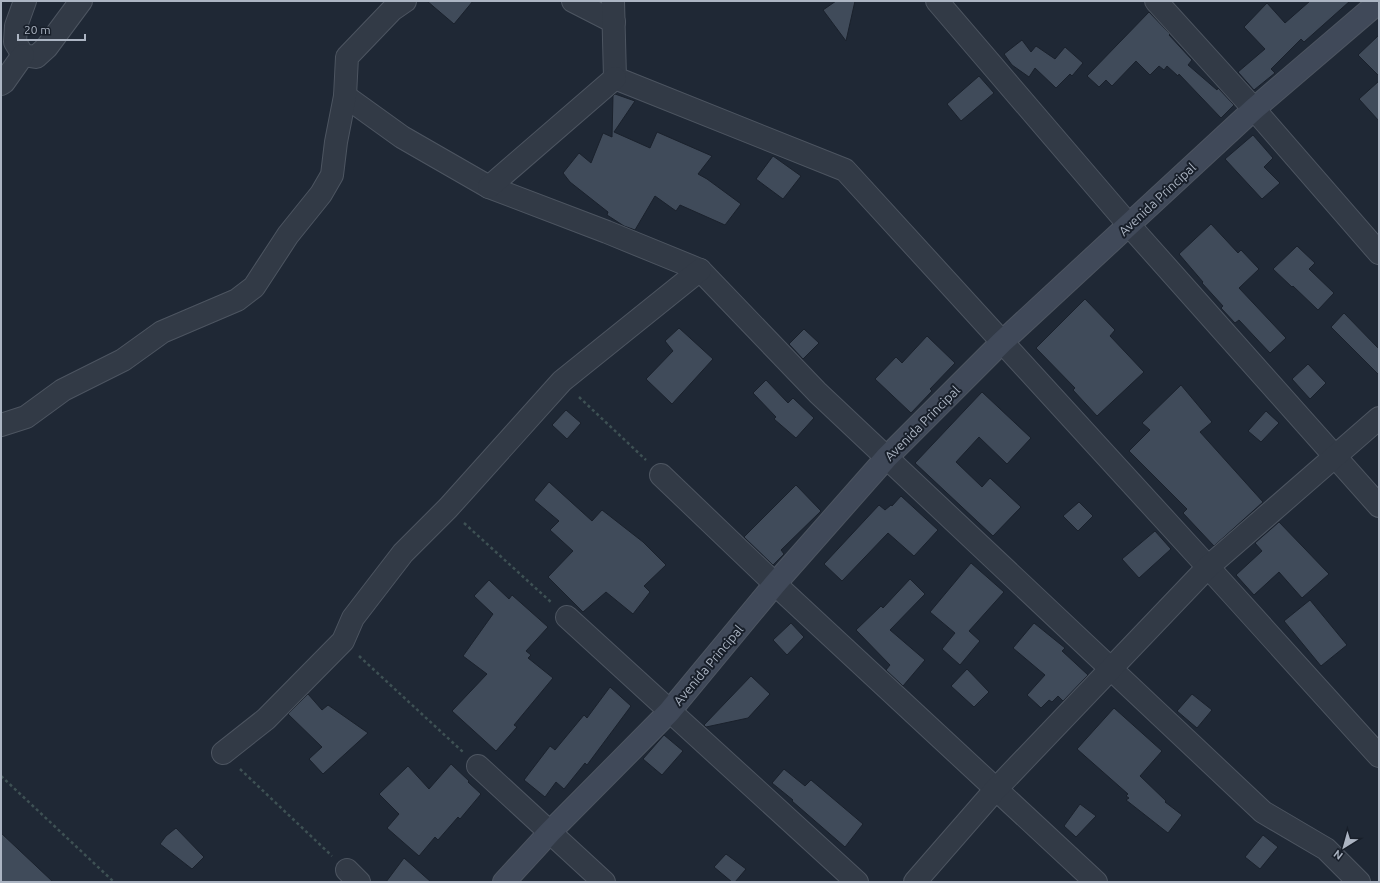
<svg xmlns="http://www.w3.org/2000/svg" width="1380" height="883" font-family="Ubuntu,sans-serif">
  <rect width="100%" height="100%" fill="#1f2835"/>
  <g fill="#404b5a" stroke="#1a212c">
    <path d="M 427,1 L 473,1 L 454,24 Z"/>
    <path d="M 836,1 L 855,1 L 846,41 L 823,10 Z"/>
    <path d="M 1310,1 L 1350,1 L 1304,42 L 1301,39 L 1271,69 L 1275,73 L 1254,90 L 1238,72 L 1265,49 L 1244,27 L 1267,3 L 1285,23 Z"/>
    <path d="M 1149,12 L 1170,34 L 1169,35 L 1192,60 L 1188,65 L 1217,90 L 1218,88 L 1234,105 L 1221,118 L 1179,74 L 1178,76 L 1167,66 L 1164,70 L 1159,66 L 1150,75 L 1136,61 L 1112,86 L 1106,80 L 1099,87 L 1087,76 Z"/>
    <path d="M 1379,35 L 1379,76 L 1358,55 Z"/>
    <path d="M 1022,40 L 1031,52 L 1036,46 L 1055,59 L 1065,47 L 1083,63 L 1072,76 L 1070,74 L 1056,88 L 1035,68 L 1029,77 L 1012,65 L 1004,54 Z"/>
    <path d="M 979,76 L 994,93 L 961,121 L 947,104 Z"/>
    <path d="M 1379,81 L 1379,121 L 1359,99 Z"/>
    <path d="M 615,94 L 635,101 L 614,132 L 650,148 L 657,132 L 712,156 L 698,174 L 707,179 L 741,204 L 725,225 L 680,205 L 676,211 L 655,196 L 635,230 L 624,226 L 607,215 L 608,212 L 570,182 L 563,173 L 579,153 L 591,163 L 603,133 L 612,137 L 613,96 Z"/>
    <path d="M 1253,135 L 1273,158 L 1264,167 L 1280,183 L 1262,199 L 1225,159 Z"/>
    <path d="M 773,156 L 801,176 L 783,199 L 756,179 Z"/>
    <path d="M 1211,224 L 1238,253 L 1241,250 L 1259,269 L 1239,288 L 1286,338 L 1270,353 L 1239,320 L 1235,323 L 1221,308 L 1223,306 L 1202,283 L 1203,282 L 1179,254 Z"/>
    <path d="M 1297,246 L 1315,263 L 1309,269 L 1334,293 L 1318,310 L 1293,286 L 1292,287 L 1273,269 Z"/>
    <path d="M 1085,299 L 1115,330 L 1110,336 L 1144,372 L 1097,416 L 1073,390 L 1075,388 L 1036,348 Z"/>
    <path d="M 1344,313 L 1379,349 L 1379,375 L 1331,327 Z"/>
    <path d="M 679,328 L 713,359 L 672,404 L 646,379 L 673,351 L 665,341 Z"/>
    <path d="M 804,329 L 819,343 L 803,359 L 789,344 Z"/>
    <path d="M 927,336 L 955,363 L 930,389 L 932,391 L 911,413 L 875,379 L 896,357 L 902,363 Z"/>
    <path d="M 1308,364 L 1326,383 L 1310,399 L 1292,379 Z"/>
    <path d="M 766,380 L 788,403 L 793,398 L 814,418 L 796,438 L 774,419 L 776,417 L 753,393 Z"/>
    <path d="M 1181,385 L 1212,422 L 1200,432 L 1263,502 L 1214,546 L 1183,513 L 1187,509 L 1129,451 L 1150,430 L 1142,423 Z"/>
    <path d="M 982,392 L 1031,438 L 1007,464 L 979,437 L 956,462 L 982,487 L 990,478 L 1021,507 L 993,536 L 915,463 Z"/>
    <path d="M 566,410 L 581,423 L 567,439 L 552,425 Z"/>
    <path d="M 1266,411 L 1279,423 L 1261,442 L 1248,431 Z"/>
    <path d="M 549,482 L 592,521 L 602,510 L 643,542 L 666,565 L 644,586 L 650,592 L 633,614 L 606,592 L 583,612 L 548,577 L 573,551 L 550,530 L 559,521 L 534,500 Z"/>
    <path d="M 796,485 L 821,511 L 781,550 L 784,554 L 773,565 L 744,537 Z"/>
    <path d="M 901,496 L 938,530 L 914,556 L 888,533 L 842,581 L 824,564 L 879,505 L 885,510 L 891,505 L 892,506 Z"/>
    <path d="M 1079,502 L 1093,516 L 1078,531 L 1063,516 Z"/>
    <path d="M 1279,522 L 1329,574 L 1302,598 L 1279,572 L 1254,595 L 1236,575 L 1262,551 L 1255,543 Z"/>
    <path d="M 1155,531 L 1171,549 L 1139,578 L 1122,559 Z"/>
    <path d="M 971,563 L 1004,592 L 969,631 L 980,641 L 960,665 L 942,649 L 955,633 L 930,612 Z"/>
    <path d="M 910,579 L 925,594 L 890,630 L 925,660 L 903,686 L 886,670 L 890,665 L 856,630 L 881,606 L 883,608 Z"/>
    <path d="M 489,580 L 509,599 L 512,595 L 548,627 L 526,651 L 531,655 L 528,658 L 553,678 L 514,725 L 517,727 L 496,751 L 452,711 L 487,674 L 463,656 L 493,614 L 474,596 Z"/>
    <path d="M 1310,600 L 1347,645 L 1321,666 L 1284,621 Z"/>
    <path d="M 791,623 L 804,637 L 787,655 L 773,640 Z"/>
    <path d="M 1034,623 L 1065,648 L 1062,651 L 1088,675 L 1063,701 L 1058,696 L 1052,702 L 1049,700 L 1041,708 L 1027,695 L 1045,675 L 1013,648 Z"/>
    <path d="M 967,669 L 989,692 L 974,707 L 951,686 Z"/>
    <path d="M 751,676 L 770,694 L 748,718 L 706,727 L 704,725 Z"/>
    <path d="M 610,687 L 631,706 L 587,765 L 585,763 L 564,789 L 556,782 L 545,797 L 524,780 L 550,746 L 555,750 L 584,715 L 587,718 Z"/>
    <path d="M 308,694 L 322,710 L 328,705 L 368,733 L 323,774 L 309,759 L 322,747 L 288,714 Z"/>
    <path d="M 1192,694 L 1212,710 L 1197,728 L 1177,711 Z"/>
    <path d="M 1114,708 L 1162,751 L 1140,776 L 1166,801 L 1165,802 L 1182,815 L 1168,833 L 1126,800 L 1129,798 L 1126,796 L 1128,794 L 1077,749 Z"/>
    <path d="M 664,735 L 683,751 L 662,775 L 643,759 Z"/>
    <path d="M 451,764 L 469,781 L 468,782 L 481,794 L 460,819 L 458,817 L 438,840 L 435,837 L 419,856 L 387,828 L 399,814 L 379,794 L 408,766 L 429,789 Z"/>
    <path d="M 784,769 L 805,786 L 811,780 L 863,824 L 845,847 L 792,801 L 793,800 L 772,783 Z"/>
    <path d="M 1080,804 L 1096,816 L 1076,837 L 1064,826 Z"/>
    <path d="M 176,828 L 204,857 L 192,869 L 160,844 L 166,836 Z"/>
    <path d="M 1,833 L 53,882 L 1,882 Z"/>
    <path d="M 1263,835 L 1278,847 L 1260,869 L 1245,857 Z"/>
    <path d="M 726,854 L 746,869 L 735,882 L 732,882 L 714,867 Z"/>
    <path d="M 404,858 L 431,882 L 386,882 Z"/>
  </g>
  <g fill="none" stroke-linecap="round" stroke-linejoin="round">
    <defs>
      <g id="street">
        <path d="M 25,1 L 16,26 L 15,42 L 23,55 L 36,57 L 47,47 L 81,1"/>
        <path d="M 573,1 L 614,22"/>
        <path d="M 613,1 L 615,78 L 845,170 L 1208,567 L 1379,756"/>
        <path d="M 937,1 L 1129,225 L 1379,506"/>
        <path d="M 1156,1 L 1254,109 L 1379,253"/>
        <path d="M 1,84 L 4,82 L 23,55"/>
        <path d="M 345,96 L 402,137 L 489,187 L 607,232 L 700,270 L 818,393 L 1263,812 L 1326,849 L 1359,882"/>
        <path d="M 489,187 L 615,78"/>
        <path d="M 1,425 L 26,417 L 63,390 L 123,360 L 162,332 L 237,300 L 254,287 L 288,235 L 321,194 L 332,175 L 336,142 L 345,96 L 347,57 L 392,10 L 405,1"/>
        <path d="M 661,475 L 775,584 L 1096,882"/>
        <path d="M 567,617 L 857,882"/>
        <path d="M 223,753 L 266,719 L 343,641 L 353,618 L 403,553 L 448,508 L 562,381 L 700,270"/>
        <path d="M 478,766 L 604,882"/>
        <path d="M 347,870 L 359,882"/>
        <path d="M 915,882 L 996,789 L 1208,567 L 1379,418"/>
      </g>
      <path id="secondary" d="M 504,882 L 550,832 L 669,712 L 775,584 L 887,457 L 1002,342 L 1254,109 L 1379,2"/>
    </defs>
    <use href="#street" stroke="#4d5561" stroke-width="24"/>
    <use href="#secondary" stroke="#4d5561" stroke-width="24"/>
    <g stroke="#3e5154" stroke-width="2.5" stroke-dasharray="3 3" stroke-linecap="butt">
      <path d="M 579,397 L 646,460"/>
      <path d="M 464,523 L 552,603"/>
      <path d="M 359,656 L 463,752"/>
      <path d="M 240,769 L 332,856"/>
      <path d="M 1,776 L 114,882"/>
    </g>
    <use href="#street" stroke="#323a46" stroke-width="22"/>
    <use href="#secondary" stroke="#404959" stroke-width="22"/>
  </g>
  <g text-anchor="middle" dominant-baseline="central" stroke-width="4" stroke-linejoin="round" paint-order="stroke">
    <g font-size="13" fill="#acb5c3" stroke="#181f2a">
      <text transform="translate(1157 199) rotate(-43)">Avenida Principal</text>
      <text transform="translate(922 423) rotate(-45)">Avenida Principal</text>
      <text transform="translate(708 665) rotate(-50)">Avenida Principal</text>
    </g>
  </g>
  <rect width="1380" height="883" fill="none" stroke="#acb5c3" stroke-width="4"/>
  <g transform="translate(1344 847) rotate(217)" stroke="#181f2a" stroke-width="3" paint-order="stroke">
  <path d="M0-3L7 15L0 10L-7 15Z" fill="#acb5c3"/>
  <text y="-6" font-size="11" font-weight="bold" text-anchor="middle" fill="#acb5c3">N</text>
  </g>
  <path d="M18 34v6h67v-6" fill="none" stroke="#acb5c3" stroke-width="2"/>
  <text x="24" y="34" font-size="12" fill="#acb5c3" stroke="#181f2a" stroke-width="3" paint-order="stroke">20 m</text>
</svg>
